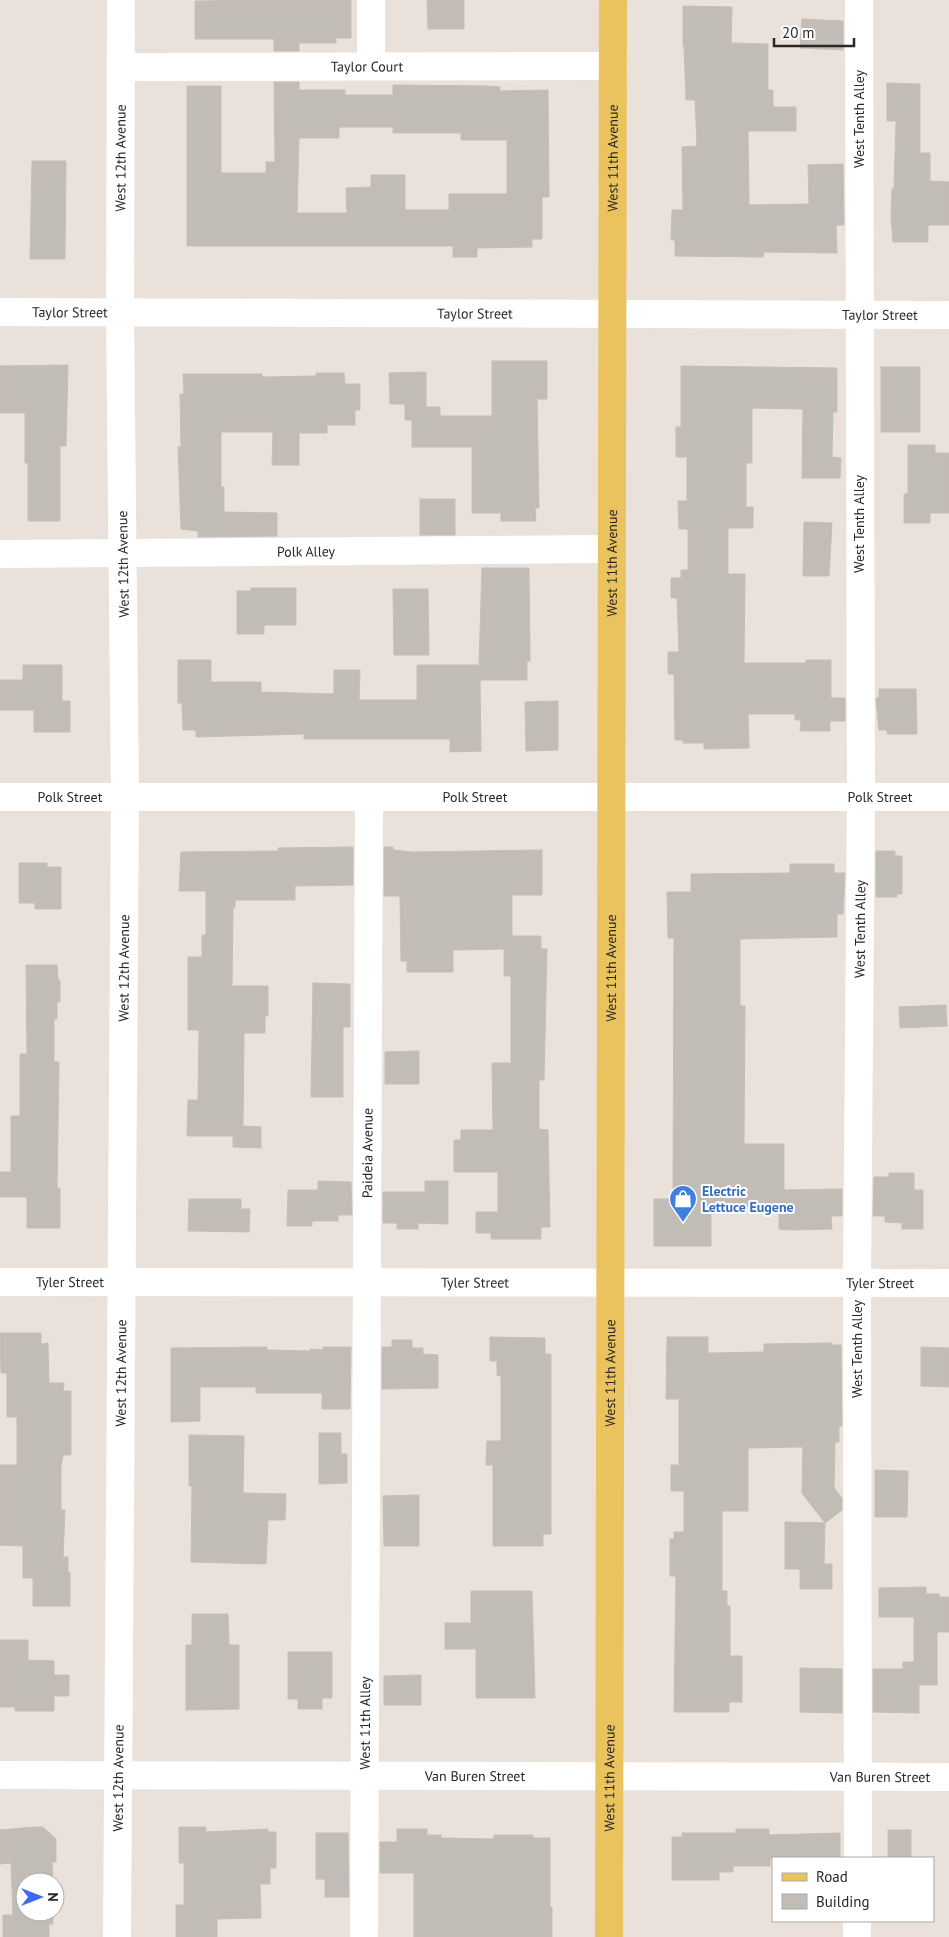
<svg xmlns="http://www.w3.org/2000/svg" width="949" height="1937" font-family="'PT Sans',sans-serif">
  <rect width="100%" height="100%" fill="#eae2da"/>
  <g fill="#c2bcb6" stroke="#c5beb4" fill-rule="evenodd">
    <path d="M 255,0 L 351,0 L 351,38 L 336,38 L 336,43 L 299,43 L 299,51 L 274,51 L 274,39 L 195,39 L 195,1 Z"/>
    <path d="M 427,0 L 464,0 L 464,29 L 428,29 Z"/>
    <path d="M 683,6 L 732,7 L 731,43 L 768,44 L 768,90 L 773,90 L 773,107 L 796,107 L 796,131 L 748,131 L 749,205 L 809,204 L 808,165 L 843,164 L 844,225 L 836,225 L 837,253 L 764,252 L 763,257 L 675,256 L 675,240 L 671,240 L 672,210 L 683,210 L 682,147 L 697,146 L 695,100 L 686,100 L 684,46 L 683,46 Z"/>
    <path d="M 802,19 L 843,21 L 843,50 L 800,48 Z"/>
    <path d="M 274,82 L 299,82 L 299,90 L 345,90 L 345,95 L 393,95 L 393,85 L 488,86 L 500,87 L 500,91 L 548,90 L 549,197 L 542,197 L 542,239 L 532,239 L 532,247 L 477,248 L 477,257 L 453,257 L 453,246 L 187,246 L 187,86 L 221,86 L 221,173 L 266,173 L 266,162 L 275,162 ZM 339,127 L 393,127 L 393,133 L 461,133 L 461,140 L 507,140 L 507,194 L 449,194 L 449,210 L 405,210 L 405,175 L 371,175 L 371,187 L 346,188 L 347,213 L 297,213 L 299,138 L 339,138 Z"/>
    <path d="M 887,83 L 920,84 L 920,153 L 930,153 L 930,181 L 949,182 L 949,225 L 928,225 L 928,242 L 893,242 L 891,217 L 892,189 L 894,189 L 896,121 L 887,121 Z"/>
    <path d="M 32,161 L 66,161 L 65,259 L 30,259 Z"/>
    <path d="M 492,361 L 547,361 L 547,399 L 537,399 L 539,508 L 535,508 L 536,521 L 501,521 L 501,513 L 472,513 L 472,447 L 412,447 L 412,420 L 405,420 L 405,404 L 390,404 L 389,373 L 426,372 L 426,407 L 440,407 L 440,416 L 492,416 Z"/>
    <path d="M 68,365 L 66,446 L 60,446 L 60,521 L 28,521 L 28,463 L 25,463 L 25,413 L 0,413 L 0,366 Z"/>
    <path d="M 681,366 L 837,368 L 837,412 L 833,412 L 832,457 L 841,458 L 840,478 L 802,478 L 803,409 L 752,408 L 752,463 L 746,463 L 746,507 L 753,507 L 753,528 L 728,528 L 728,574 L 745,574 L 744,663 L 806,663 L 806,660 L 831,660 L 831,698 L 845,698 L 845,721 L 830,721 L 830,731 L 800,731 L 801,720 L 795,720 L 795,714 L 748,714 L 749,748 L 704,749 L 704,743 L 683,743 L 683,740 L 675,740 L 674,674 L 668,674 L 668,652 L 679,652 L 677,598 L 671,598 L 671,578 L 681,578 L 681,570 L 688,570 L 688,529 L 679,529 L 678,501 L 687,501 L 687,457 L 676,457 L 676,427 L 681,427 Z"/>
    <rect x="881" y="367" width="39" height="65"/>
    <path d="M 316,373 L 344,373 L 345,384 L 360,384 L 360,410 L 355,410 L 355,425 L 327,425 L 327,433 L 299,433 L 299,465 L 272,465 L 273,432 L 221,432 L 221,487 L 224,487 L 224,512 L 277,513 L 277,536 L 198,537 L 198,531 L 181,529 L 178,447 L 181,447 L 180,394 L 184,394 L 183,374 L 262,374 L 262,377 L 316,376 Z"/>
    <path d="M 908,445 L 935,445 L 935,453 L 949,453 L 949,513 L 930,513 L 930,523 L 904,523 L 904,494 L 908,494 Z"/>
    <rect x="420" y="499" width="35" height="36"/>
    <path d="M 804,522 L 832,523 L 829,576 L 803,576 Z"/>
    <path d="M 482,568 L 529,568 L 530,661 L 527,661 L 527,680 L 480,680 L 481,751 L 450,752 L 450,739 L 304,739 L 304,734 L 196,737 L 196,730 L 183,730 L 182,703 L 178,703 L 178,660 L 211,660 L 211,682 L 261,682 L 261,692 L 334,694 L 334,670 L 360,670 L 359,700 L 417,700 L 417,665 L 479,665 Z"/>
    <path d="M 251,588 L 296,588 L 296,625 L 264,625 L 264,634 L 237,634 L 237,591 L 251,591 Z"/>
    <path d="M 393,589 L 428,589 L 429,655 L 394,655 Z"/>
    <path d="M 23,665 L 62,665 L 62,701 L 70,701 L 70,732 L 34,732 L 34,710 L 0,710 L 0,680 L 23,680 Z"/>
    <path d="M 879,689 L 916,689 L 917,734 L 887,734 L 887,730 L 879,730 L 876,698 L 879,698 Z"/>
    <path d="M 558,701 L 558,750 L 526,751 L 525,702 Z"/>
    <path d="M 353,847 L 353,885 L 295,886 L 295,900 L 235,900 L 235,907 L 233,907 L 232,986 L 268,986 L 268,1016 L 265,1016 L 265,1033 L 244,1033 L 243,1126 L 261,1127 L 261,1148 L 233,1147 L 233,1136 L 187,1136 L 188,1100 L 198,1100 L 199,1030 L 188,1030 L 188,957 L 202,957 L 202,935 L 206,935 L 206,891 L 179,891 L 181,852 L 278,851 L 278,848 Z"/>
    <path d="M 384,847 L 393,847 L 393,850 L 413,852 L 542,850 L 542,895 L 512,895 L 512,936 L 541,936 L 541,949 L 547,949 L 544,1080 L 539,1080 L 539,1129 L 548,1130 L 550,1227 L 541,1227 L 541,1239 L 491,1239 L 491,1233 L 476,1233 L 476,1212 L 498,1212 L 498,1172 L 454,1172 L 454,1140 L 461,1140 L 461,1130 L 493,1130 L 492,1063 L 511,1063 L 511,976 L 504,976 L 504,949 L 453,950 L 453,972 L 407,972 L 407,961 L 401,961 L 400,896 L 384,896 Z"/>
    <path d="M 876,851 L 895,851 L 895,856 L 902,856 L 902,894 L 897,894 L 897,897 L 876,897 Z"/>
    <path d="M 19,863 L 47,863 L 47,867 L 61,867 L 61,909 L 35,909 L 35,903 L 19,903 Z"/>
    <path d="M 790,864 L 834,864 L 834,873 L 845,873 L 843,914 L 837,914 L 837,937 L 740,939 L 740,1006 L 745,1006 L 744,1144 L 784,1144 L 784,1190 L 842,1189 L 842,1216 L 831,1216 L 832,1229 L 792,1230 L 779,1229 L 779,1208 L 711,1208 L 711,1246 L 654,1246 L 654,1199 L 673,1199 L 674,938 L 668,938 L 667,892 L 691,892 L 691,874 L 790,873 Z"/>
    <path d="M 26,965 L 57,965 L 58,980 L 60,980 L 60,1002 L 57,1002 L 57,1019 L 54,1019 L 54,1062 L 59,1062 L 57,1188 L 60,1188 L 60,1228 L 27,1228 L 27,1197 L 0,1197 L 0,1172 L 11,1172 L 11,1116 L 20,1116 L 20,1054 L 27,1054 Z"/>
    <path d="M 313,983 L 350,984 L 350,1027 L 343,1027 L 343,1097 L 311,1097 Z"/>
    <path d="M 946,1005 L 947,1026 L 900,1028 L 899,1007 Z"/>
    <path d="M 419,1051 L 419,1084 L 385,1084 L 385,1052 Z"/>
    <path d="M 889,1173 L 914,1173 L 914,1190 L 923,1190 L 923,1229 L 902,1229 L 902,1223 L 885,1222 L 885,1216 L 873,1216 L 874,1177 L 889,1177 Z"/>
    <path d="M 318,1181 L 351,1182 L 352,1215 L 338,1215 L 338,1221 L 312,1221 L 312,1226 L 287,1226 L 288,1190 L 318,1190 Z"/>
    <path d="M 425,1181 L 448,1181 L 448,1224 L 418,1223 L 418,1229 L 397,1229 L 397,1223 L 383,1223 L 383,1192 L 425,1192 Z"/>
    <path d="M 189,1199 L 241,1199 L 241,1209 L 250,1209 L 249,1232 L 188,1231 Z"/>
    <path d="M 0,1333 L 41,1333 L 41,1344 L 48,1343 L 49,1383 L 64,1383 L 63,1391 L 71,1391 L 71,1455 L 63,1455 L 61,1466 L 61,1510 L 65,1510 L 63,1557 L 68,1557 L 68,1572 L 70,1572 L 70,1606 L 33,1606 L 33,1578 L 23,1578 L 23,1546 L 0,1545 L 0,1465 L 17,1465 L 17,1417 L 7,1417 L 7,1373 L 1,1373 Z"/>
    <path d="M 490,1337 L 545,1338 L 545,1354 L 551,1354 L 551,1534 L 543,1534 L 543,1546 L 493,1546 L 493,1465 L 486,1465 L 487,1441 L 501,1441 L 501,1376 L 497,1375 L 497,1361 L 490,1361 Z"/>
    <path d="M 667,1337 L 708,1337 L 708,1353 L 764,1352 L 764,1344 L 832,1343 L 832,1345 L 841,1345 L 842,1426 L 839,1426 L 839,1442 L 835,1442 L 834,1488 L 842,1498 L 842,1510 L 825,1523 L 802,1493 L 803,1447 L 748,1448 L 748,1511 L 722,1511 L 722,1591 L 727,1591 L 727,1606 L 730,1606 L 730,1656 L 742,1656 L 742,1702 L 729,1702 L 729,1712 L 674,1712 L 676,1576 L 670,1576 L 670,1539 L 674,1539 L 674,1532 L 684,1532 L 684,1491 L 671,1491 L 671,1465 L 679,1465 L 679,1399 L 666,1399 Z"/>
    <path d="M 392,1340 L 412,1340 L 412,1348 L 423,1348 L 423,1354 L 438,1355 L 438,1388 L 382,1389 L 382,1347 L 392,1347 Z"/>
    <path d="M 267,1347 L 267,1350 L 310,1351 L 310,1349 L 323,1350 L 323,1347 L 351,1347 L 350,1409 L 322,1409 L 322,1393 L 256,1393 L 256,1387 L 200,1387 L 200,1421 L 171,1422 L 171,1348 Z"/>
    <path d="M 921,1347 L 949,1348 L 949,1387 L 921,1386 Z"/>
    <path d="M 319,1433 L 341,1433 L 341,1454 L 347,1454 L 347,1483 L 319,1484 Z"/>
    <path d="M 189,1435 L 244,1436 L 243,1493 L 286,1494 L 285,1520 L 268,1520 L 266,1564 L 191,1562 L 192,1486 L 189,1486 Z"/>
    <path d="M 875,1470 L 908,1471 L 907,1517 L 875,1517 Z"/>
    <path d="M 419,1495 L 419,1546 L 384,1546 L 383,1496 Z"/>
    <path d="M 785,1522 L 825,1523 L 824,1564 L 832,1564 L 832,1589 L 800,1589 L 800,1569 L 785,1569 Z"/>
    <path d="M 926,1587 L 926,1594 L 939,1594 L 939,1597 L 949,1597 L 949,1632 L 937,1632 L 937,1685 L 919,1685 L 919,1713 L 873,1712 L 873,1669 L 903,1669 L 903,1662 L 914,1662 L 914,1617 L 879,1617 L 879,1588 Z"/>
    <path d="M 471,1591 L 532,1591 L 535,1698 L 476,1698 L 476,1649 L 445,1649 L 445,1623 L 471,1623 Z"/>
    <path d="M 192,1614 L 228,1614 L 229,1645 L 239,1645 L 239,1709 L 186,1710 L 186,1645 L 192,1645 Z"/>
    <path d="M 0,1640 L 28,1640 L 28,1660 L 54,1661 L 54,1675 L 69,1675 L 69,1696 L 54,1696 L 54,1711 L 15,1711 L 15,1707 L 0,1707 Z"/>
    <path d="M 288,1652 L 332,1652 L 332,1698 L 322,1698 L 322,1709 L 298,1709 L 298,1699 L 288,1699 Z"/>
    <path d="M 800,1668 L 842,1669 L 842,1713 L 800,1712 Z"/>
    <path d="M 421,1675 L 421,1705 L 384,1705 L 384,1676 Z"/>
    <path d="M 34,1827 L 43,1827 L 56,1839 L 56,1862 L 52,1862 L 53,1882 L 25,1882 L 25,1912 L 53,1912 L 53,1924 L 49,1924 L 49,1937 L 3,1937 L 3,1915 L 13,1915 L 11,1863 L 0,1864 L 0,1830 Z"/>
    <path d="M 179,1827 L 206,1827 L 206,1832 L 268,1829 L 268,1832 L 276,1832 L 276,1868 L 270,1868 L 270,1884 L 260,1884 L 261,1918 L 217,1919 L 217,1937 L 176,1937 L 176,1905 L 184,1905 L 184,1863 L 179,1863 Z"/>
    <path d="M 397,1829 L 427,1829 L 427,1835 L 441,1835 L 441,1838 L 494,1839 L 494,1835 L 533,1835 L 533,1838 L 550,1838 L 550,1907 L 552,1907 L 552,1937 L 414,1937 L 414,1873 L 380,1873 L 380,1842 L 397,1842 Z"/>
    <path d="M 736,1829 L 769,1829 L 769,1835 L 840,1833 L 840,1858 L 770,1858 L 770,1866 L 733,1866 L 733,1872 L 719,1872 L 719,1880 L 672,1880 L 672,1837 L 682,1837 L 682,1833 L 736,1833 Z"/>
    <rect x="888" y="1830" width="23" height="28"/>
    <path d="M 316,1833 L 348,1833 L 349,1897 L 325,1897 L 325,1879 L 316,1879 Z"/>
  </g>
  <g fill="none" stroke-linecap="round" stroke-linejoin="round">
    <g stroke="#fff" stroke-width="28">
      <path d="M 371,66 L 371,0"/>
      <path id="s1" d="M 121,67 L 613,66"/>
      <path id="s2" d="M 0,312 L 949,315"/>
      <path id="s3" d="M 0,554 L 612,549"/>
      <path id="s4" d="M 0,797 L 949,797"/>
      <path id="s5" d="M 0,1282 L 949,1283"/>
      <path id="s6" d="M 0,1775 L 949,1777"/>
      <path id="s7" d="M 858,1858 L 857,1283 L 861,797 L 859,0"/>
      <path id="s8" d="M 117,1937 L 125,798 L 120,312 L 121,0"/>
      <path id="s9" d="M 364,1937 L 369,797"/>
      <path d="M 857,1937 L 857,1921"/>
    </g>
    <path stroke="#ebc35e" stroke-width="28" id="s10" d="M 609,1937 L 613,0"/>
  </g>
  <defs>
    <symbol id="shop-pin" viewBox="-11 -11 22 30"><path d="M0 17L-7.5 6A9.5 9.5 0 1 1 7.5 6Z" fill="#3f7fe0" stroke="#fff"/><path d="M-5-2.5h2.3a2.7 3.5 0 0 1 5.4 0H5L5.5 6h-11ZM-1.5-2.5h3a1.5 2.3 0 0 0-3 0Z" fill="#fff"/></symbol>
  </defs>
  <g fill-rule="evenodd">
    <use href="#shop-pin" x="667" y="1183" width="32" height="43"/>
  </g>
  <g text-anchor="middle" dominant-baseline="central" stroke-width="4" stroke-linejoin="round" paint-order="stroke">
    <g font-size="14" fill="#282828" stroke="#fff">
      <text stroke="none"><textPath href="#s1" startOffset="246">Taylor Court</textPath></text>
      <text transform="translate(859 119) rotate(-90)">West Tenth Alley</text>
      <text stroke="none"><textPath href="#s8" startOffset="1779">West 12th Avenue</textPath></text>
      <text stroke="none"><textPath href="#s10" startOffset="1779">West 11th Avenue</textPath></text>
      <text stroke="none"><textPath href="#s2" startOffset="70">Taylor Street</textPath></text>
      <text stroke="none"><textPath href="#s2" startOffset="475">Taylor Street</textPath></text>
      <text stroke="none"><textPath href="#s2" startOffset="880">Taylor Street</textPath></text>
      <text transform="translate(859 524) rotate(-90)">West Tenth Alley</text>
      <text stroke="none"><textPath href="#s3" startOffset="306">Polk Alley</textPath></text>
      <text transform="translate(123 564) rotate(-91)">West 12th Avenue</text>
      <text stroke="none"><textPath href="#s10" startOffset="1374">West 11th Avenue</textPath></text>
      <text stroke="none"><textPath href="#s4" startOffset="475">Polk Street</textPath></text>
      <text stroke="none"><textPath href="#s4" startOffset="880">Polk Street</textPath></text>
      <text stroke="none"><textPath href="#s4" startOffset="70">Polk Street</textPath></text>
      <text stroke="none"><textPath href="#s7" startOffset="929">West Tenth Alley</textPath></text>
      <text stroke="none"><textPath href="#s10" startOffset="969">West 11th Avenue</textPath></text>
      <text stroke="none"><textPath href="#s8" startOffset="969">West 12th Avenue</textPath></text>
      <text stroke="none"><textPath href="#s9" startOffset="784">Paideia Avenue</textPath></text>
      <text stroke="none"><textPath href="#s5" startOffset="70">Tyler Street</textPath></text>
      <text stroke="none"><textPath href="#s5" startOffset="475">Tyler Street</textPath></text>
      <text stroke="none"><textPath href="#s5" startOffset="880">Tyler Street</textPath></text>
      <text transform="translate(857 1349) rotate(-90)">West Tenth Alley</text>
      <text stroke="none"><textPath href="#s8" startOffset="564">West 12th Avenue</textPath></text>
      <text stroke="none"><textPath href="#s10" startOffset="564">West 11th Avenue</textPath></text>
      <text stroke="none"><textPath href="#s9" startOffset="214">West 11th Alley</textPath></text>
      <text stroke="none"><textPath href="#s6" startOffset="475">Van Buren Street</textPath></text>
      <text stroke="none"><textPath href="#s6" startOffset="880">Van Buren Street</textPath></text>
      <text stroke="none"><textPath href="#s8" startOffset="159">West 12th Avenue</textPath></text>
      <text stroke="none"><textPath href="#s10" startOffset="159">West 11th Avenue</textPath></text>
    </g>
    <g font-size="14" font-weight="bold" fill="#366cbe" stroke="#fff" text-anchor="start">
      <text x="702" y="1191">Electric<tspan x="702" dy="16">Lettuce Eugene</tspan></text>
    </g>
  </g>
  <rect x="772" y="1857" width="162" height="65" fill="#ffffff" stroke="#a9a9a9"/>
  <rect x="782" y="1873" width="25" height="8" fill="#ebc35e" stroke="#a9a9a9"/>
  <text x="816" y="1882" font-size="15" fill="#282828">Road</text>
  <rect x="782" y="1894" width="25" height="15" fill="#c2bcb6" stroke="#a9a9a9"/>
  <text x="816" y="1907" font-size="15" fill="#282828">Building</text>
  <g transform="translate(40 1897) rotate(90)"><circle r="24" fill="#ffffff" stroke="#a9a9a9"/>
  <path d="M0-4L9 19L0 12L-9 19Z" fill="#3e68f2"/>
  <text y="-8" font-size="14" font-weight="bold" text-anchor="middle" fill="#282828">N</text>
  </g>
  <path d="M774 38v8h80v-8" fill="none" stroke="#282828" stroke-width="2.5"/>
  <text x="782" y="38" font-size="15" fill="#282828" stroke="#ffffff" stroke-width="4" paint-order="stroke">20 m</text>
</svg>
